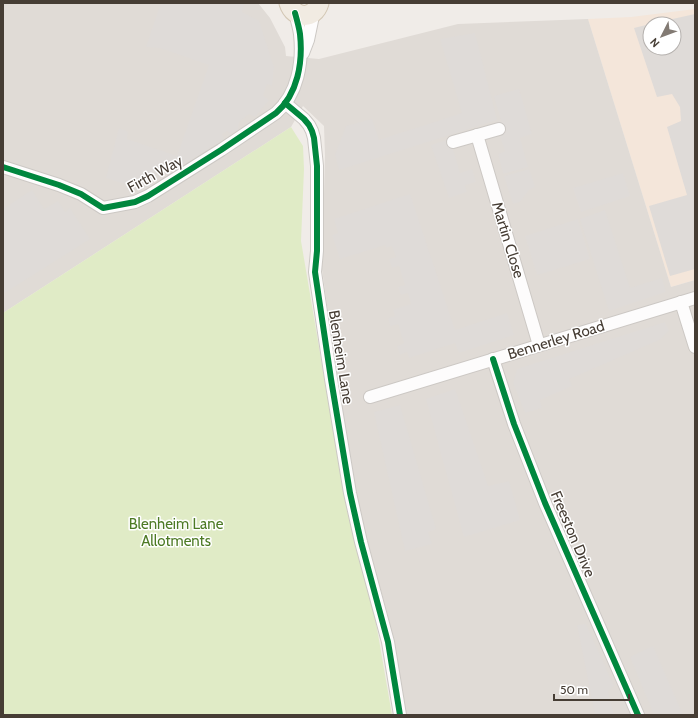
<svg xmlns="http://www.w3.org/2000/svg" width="698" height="718" font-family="Cabin,sans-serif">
  <rect width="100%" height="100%" fill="#f0ece8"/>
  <path fill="#f4e6da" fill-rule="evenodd" d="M 695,9 L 695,280 L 671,287 L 588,19 L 631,17 ZM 650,24 L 674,24 L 674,48 L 650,48 Z"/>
  <path fill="#e0dbd6" d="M 3,3 L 258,3 L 270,18 L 285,47 L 286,56 L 319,59 L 458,24 L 588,19 L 671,287 L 695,280 L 695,715 L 406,715 L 389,620 L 357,503 L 341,408 L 322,269 L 325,156 L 324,126 L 303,106 L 291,127 L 3,313 Z"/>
  <path fill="#e0ebc6" d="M 291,127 L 303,146 L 304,169 L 301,241 L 346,506 L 374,611 L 392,715 L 3,715 L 3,313 Z"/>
  <g fill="#dfdbd8">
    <path d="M 161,3 L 240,3 L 244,4 L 242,12 L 259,21 L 274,67 L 272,86 L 267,84 L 263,96 L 269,100 L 255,117 L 249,114 L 239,122 L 238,130 L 231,134 L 227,131 L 222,134 L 224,139 L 178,168 L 169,163 L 152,175 L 154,184 L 141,191 L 124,184 L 106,178 L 119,128 L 128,132 L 127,139 L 177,156 L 209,65 L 160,48 L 146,47 Z"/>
    <path d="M 695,14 L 695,269 L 670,276 L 649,206 L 687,195 L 667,127 L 681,121 L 680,107 L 672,94 L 657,97 L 634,28 L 650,24 L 650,48 L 674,48 L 674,24 L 650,24 Z"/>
    <path d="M 475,33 L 497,120 L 339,170 L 335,155 L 346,126 L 372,119 L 379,140 L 462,113 L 440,39 Z"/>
    <path d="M 519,89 L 532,134 L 520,138 L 528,167 L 503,174 L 498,154 L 505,151 L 495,123 L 501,121 L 494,96 Z"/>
    <path d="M 450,139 L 460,173 L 472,169 L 476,182 L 465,185 L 467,192 L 449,198 L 431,145 Z"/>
    <path d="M 529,169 L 535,187 L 529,190 L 520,202 L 513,204 L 504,176 Z"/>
    <path d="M 623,173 L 630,196 L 581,212 L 573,188 Z"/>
    <path d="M 32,190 L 44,209 L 58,201 L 65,212 L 70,208 L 90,239 L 3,294 L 3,209 Z"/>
    <path d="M 410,194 L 455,330 L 507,313 L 514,335 L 459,353 L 455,343 L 409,358 L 407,352 L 400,355 L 397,346 L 404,343 L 398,324 L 390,326 L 388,318 L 395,316 L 393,310 L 411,304 L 408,293 L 401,295 L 398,287 L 405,285 L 399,266 L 392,268 L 389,259 L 396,257 L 392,246 L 386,248 L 385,245 L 340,259 L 332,235 L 338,233 L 334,219 Z"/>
    <path d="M 605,210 L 630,288 L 662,278 L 666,292 L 609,311 L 580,219 Z"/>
    <path d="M 578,219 L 590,259 L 537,275 L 525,236 Z"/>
    <path d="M 665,322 L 669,330 L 661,339 L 569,379 L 572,386 L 540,400 L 542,408 L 525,413 L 513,383 L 517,369 Z"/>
    <path d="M 455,389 L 488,486 L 509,481 L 520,520 L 464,537 L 426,399 Z"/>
    <path d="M 400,405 L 436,529 L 428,532 L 432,544 L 405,551 L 374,412 Z"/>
    <path d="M 586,624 L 614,686 L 608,691 L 614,715 L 595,715 L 577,625 Z"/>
    <path d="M 653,646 L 683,715 L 654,715 L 630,657 Z"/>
  </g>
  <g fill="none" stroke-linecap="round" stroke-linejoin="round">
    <defs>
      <g id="street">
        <path d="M 303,53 L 308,40 L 314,11"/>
        <path d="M 285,103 L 304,119 L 309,125 L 312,131 L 314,138 L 317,166 L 317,251 L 315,272 L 331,379 L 350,493 L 361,542 L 388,642 L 400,715"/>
        <path d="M 477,135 L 539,345"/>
        <path d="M 453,142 L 499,129"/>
        <path d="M 3,167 L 59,185 L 81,194 L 103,208 L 135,202 L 148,196 L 221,150 L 276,113 C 298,94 303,62 300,34 C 299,27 297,20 295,13"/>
        <path d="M 681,302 L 695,347"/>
        <path d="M 493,359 L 514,424 L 545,503 L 638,715"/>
        <path d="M 370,397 L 695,298"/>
      </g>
      <path id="primary" d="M 289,3 C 294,19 314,20 319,3"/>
    </defs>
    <use href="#street" stroke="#ccc8c4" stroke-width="14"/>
    <use href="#primary" stroke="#d3c7b4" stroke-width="21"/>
    <use href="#street" stroke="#fdfcfc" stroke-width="12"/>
    <use href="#primary" stroke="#f1ebe2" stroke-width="19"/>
    <defs>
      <g id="cycleway">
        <path d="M 285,103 L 304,119 L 309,125 L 312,131 L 314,138 L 317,166 L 317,251 L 315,272 L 331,379 L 350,493 L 361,542 L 388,642 L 400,715"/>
        <path d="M 3,167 L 59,185 L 81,194 L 103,208 L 135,202 L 148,196 L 221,150 L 276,113 C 298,94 303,62 300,34 C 299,27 297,20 295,13"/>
        <path d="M 493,359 L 514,424 L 545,503 L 638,715"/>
      </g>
    </defs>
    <use href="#cycleway" stroke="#fff" stroke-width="8"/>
    <use href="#cycleway" stroke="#00873e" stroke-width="6"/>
  </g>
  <g text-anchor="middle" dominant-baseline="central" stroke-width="3" stroke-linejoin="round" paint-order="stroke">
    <g font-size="15" fill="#463d34" stroke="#fff">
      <text transform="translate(155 174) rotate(-29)">Firth Way</text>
      <text transform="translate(508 240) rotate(73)">Martin Close</text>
      <text transform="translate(556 340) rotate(-17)">Bennerley Road</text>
      <text transform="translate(341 357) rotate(81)">Blenheim Lane</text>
      <text transform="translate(573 534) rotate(67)">Freeston Drive</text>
    </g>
    <g font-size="15" fill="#4d7a25" stroke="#fff">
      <text x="176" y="524">Blenheim Lane<tspan x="176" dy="17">Allotments</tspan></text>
    </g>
  </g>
  <rect width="698" height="718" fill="none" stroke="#463d34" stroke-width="8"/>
  <g transform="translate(662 36) rotate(228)"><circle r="19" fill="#ffffff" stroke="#b5b1ae"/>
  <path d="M0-3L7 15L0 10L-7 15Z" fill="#827a73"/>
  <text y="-6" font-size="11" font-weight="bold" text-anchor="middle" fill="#463d34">N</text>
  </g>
  <path d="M554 694v6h75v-6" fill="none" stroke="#463d34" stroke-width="2"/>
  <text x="560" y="694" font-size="12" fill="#463d34" stroke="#ffffff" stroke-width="3" paint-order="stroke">50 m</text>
</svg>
